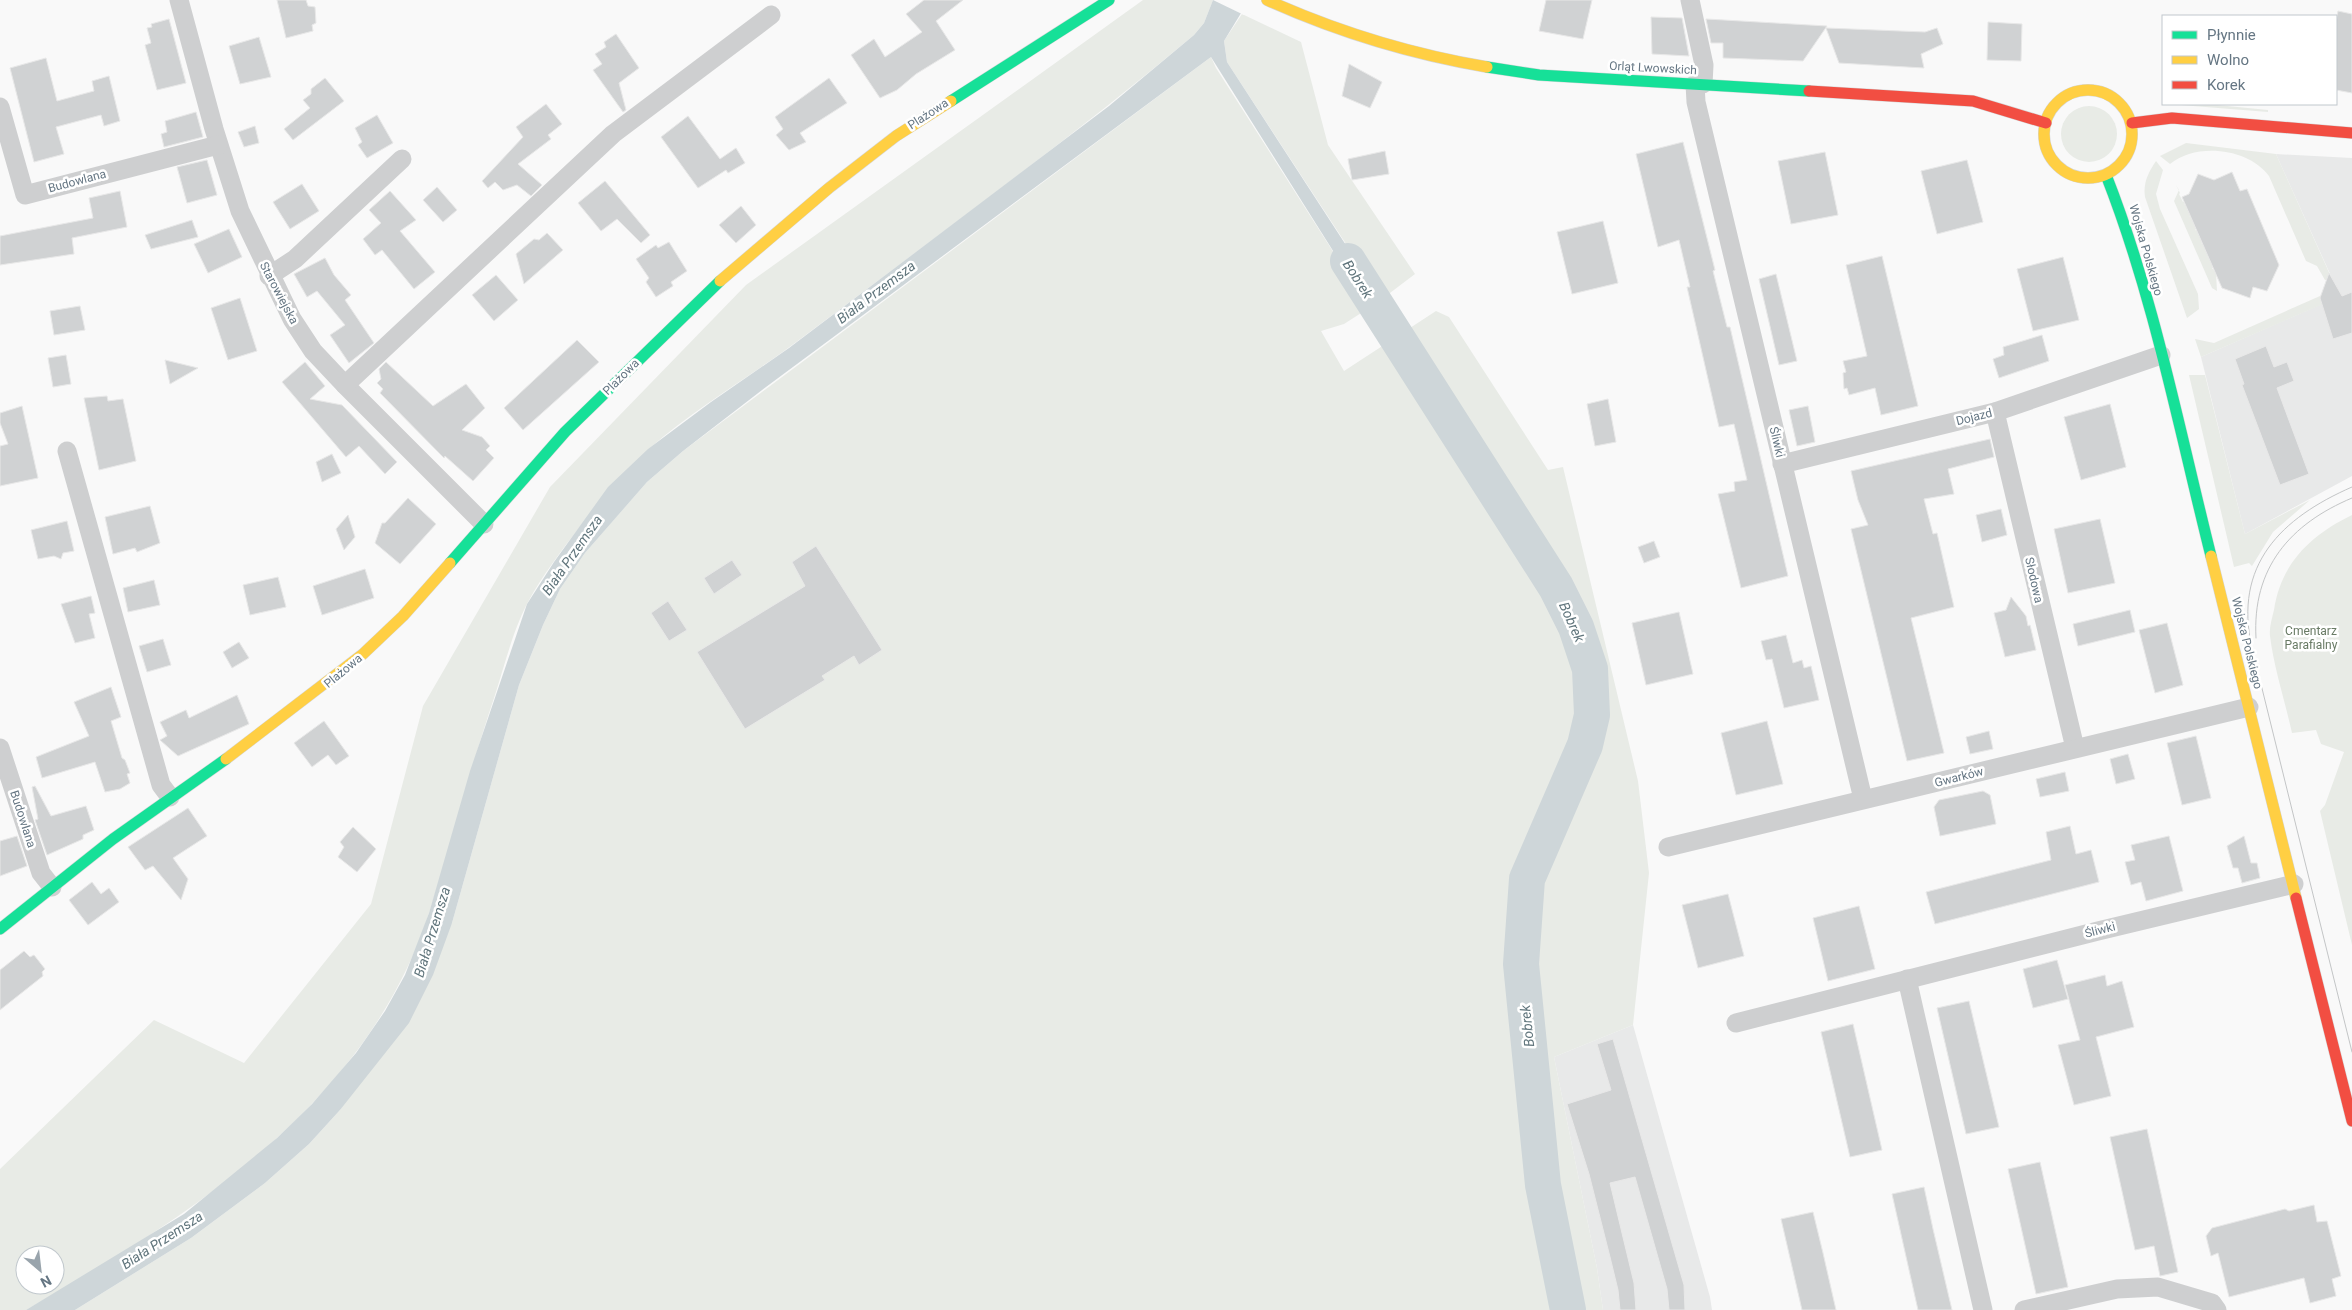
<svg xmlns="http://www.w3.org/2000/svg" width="2352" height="1310" font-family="Roboto,sans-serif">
  <rect width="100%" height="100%" fill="#f9f9f9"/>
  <g fill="#e8e9e9">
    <path d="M 2276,154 L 2352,158 L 2352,476 L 2245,534 L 2201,357 L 2340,296 Z"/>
    <path d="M 1633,1025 L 1710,1297 L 1712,1310 L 1603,1310 L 1597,1268 L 1554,1057 Z"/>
  </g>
  <g fill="#e8ebe6" fill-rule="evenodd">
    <path d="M 1143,0 L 1213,0 L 1204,23 L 1194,35 C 1068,141 934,238 803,337 C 753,375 698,406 650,448 C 628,468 599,504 579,528 C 561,551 542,576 528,602 C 513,630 505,664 495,695 C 471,766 453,838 430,910 C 369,1102 193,1215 26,1310 L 0,1310 L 0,1169 L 154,1020 L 244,1063 L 371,904 L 423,706 L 550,487 L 746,285 ZM 25,1255 L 55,1255 L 55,1285 L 25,1285 Z"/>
    <path d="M 1242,14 L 1301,42 L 1328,145 L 1415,274 L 1382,299 L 1227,62 L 1224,41 Z"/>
    <path d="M 1211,57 L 1216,68 L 1369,308 L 1344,324 L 1321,331 L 1344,371 L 1436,311 L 1449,317 L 1548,470 L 1563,467 L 1638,781 L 1649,873 L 1633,1025 L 1554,1057 L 1597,1268 L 1603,1310 L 75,1310 L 191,1238 L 265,1183 L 309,1144 L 340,1110 L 452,923 L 519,685 L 543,625 L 560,589 L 585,553 L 618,515 L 647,482 L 683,451 Z"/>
    <path d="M 2168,104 L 2207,104 L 2268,110 L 2268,112 Z"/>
    <circle cx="2089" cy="134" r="28"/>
    <path d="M 2186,143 L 2276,154 L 2332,279 L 2325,280 L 2317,266 L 2306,261 L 2269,176 C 2249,148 2196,142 2170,164 L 2160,156 Z"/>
    <path d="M 2156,161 L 2163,170 L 2156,194 L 2160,209 L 2198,294 L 2199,309 L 2187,318 L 2145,197 C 2143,183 2148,173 2156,161 Z"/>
    <path d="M 2176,185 L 2180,193 L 2179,194 L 2183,202 L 2186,202 L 2184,204 L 2187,205 L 2192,216 L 2189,217 L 2193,217 L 2197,228 L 2195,230 L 2199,231 L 2203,242 L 2201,243 L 2204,244 L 2209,255 L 2207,256 L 2210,257 L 2214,267 L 2212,268 L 2216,273 L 2217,291 L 2212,288 L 2174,201 L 2179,190 Z"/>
    <path d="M 2320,296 L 2323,304 L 2201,357 L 2195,339 L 2214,343 Z"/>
    <path d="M 2189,375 L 2205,375 L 2245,534 L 2310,500 L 2273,532 L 2252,566 L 2249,563 L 2234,567 Z"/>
    <path d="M 2352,515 L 2352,945 L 2320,811 L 2325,805 L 2344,752 L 2321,744 L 2316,730 L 2292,733 C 2285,701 2274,668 2270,636 C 2269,628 2272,618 2274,610 C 2281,563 2311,535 2352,515 Z"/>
  </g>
  <path fill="#ced6d9" d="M 1213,0 L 1249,0 L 1224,41 L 1227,62 L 1381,299 L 1369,308 L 1211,57 L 766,387 L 683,451 L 647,482 L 585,553 L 560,589 L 543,625 L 519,685 L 452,923 L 433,975 L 409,1023 L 340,1110 L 309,1144 L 265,1183 L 191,1238 L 75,1310 L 26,1310 L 184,1214 L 277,1138 L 312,1104 L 356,1053 L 385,1011 L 405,975 L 429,913 L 470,771 L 527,604 L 554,562 L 608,487 L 648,449 L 711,402 L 789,348 L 1109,106 L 1194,35 L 1204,23 Z"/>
  <path fill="#f9f9f9" d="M 1213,0 L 1252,0 L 1244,15 Z"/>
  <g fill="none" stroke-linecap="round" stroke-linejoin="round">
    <path stroke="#ced6d9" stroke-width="36" d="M 1348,261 L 1556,587 L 1576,627 L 1590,669 L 1592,715 L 1585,745 L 1527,879 L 1521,964 L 1543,1185 L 1568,1310"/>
  </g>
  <g fill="#d0d2d3" stroke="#e8e8e8">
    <path d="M 277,0 L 306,0 L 308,6 L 315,7 L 316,23 L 312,25 L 313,31 L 286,38 Z"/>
    <path d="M 924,0 L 963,0 L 936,21 L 955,50 L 916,74 L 897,90 L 880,98 L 851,55 L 874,39 L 885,57 L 922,32 L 906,14 Z"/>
    <path d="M 1546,0 L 1592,0 L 1583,39 L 1539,31 Z"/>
    <path d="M 2338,11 L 2352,14 L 2352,93 L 2336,90 L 2336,23 Z"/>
    <path d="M 1651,17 L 1682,18 L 1689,56 L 1652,54 Z"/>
    <path d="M 169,19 L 186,83 L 157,90 L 145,45 L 151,43 L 147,28 L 152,27 L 151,24 Z"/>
    <path d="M 1706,19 L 1724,20 L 1827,26 L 1803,61 L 1723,58 L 1723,43 L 1711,43 Z"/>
    <path d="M 1988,22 L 2022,24 L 2021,61 L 1987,60 Z"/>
    <path d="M 1826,28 L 1925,32 L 1937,28 L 1943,44 L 1921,54 L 1924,68 L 1839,63 Z"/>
    <path d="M 616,34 L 639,68 L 619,83 L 626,110 L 623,112 L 593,70 L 602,64 L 595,54 L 606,47 L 604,42 Z"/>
    <path d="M 259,37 L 271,77 L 240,84 L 229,46 Z"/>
    <path d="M 46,58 L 57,101 L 94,91 L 92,81 L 109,76 L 120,121 L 104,126 L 101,115 L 56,127 L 64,154 L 34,162 L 10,68 Z"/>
    <path d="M 1349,64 L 1382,82 L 1370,108 L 1342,96 Z"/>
    <path d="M 325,78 L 344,101 L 293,140 L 284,129 L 310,108 L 303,100 L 311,94 L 311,89 Z"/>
    <path d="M 829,78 L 847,103 L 800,133 L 806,142 L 789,150 L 776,135 L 783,129 L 775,117 Z"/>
    <path d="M 546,104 L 562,124 L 548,135 L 551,139 L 518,164 L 542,185 L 531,196 L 517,185 L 503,190 L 495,182 L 488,188 L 482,181 L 523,137 L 516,127 Z"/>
    <path d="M 196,112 L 203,137 L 164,147 L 161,134 L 167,132 L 165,121 Z"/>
    <path d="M 377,115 L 393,143 L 367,158 L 358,145 L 362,142 L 355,128 Z"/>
    <path d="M 688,116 L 720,159 L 736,148 L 745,163 L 728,173 L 726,170 L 698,188 L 661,137 Z"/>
    <path d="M 255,126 L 259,143 L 244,147 L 238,132 Z"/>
    <path d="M 1683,142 L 1715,270 L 1713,271 L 1727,327 L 1730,327 L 1788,576 L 1741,588 L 1718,494 L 1735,491 L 1734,482 L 1747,480 L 1734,424 L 1719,427 L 1687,287 L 1690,287 L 1679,240 L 1658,247 L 1636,154 Z"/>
    <path d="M 1385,151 L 1389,174 L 1352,180 L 1348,159 Z"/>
    <path d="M 1825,152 L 1838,215 L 1791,224 L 1778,161 Z"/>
    <path d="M 207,160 L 217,195 L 187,203 L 177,167 Z"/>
    <path d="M 1967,160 L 1983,222 L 1937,234 L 1921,171 Z"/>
    <path d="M 2232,172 L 2240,191 L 2247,189 L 2279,265 L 2267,291 L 2253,287 L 2250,298 L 2222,288 L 2182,197 L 2189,194 L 2198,174 L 2214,180 Z"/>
    <path d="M 605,181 L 650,235 L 641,243 L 617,219 L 601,231 L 578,203 Z"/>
    <path d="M 302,184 L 319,211 L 290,229 L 273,202 Z"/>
    <path d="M 437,187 L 457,210 L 443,222 L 423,200 Z"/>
    <path d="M 120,191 L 127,227 L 72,238 L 74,254 L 0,265 L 0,236 L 93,218 L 89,198 Z"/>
    <path d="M 390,191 L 416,220 L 400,231 L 435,272 L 414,289 L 382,250 L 375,255 L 363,239 L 381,223 L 369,210 Z"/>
    <path d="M 741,206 L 756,225 L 736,243 L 719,225 Z"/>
    <path d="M 192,220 L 198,237 L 151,249 L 145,235 Z"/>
    <path d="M 1603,221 L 1618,283 L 1572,294 L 1557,232 Z"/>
    <path d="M 229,229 L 242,257 L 208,273 L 194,244 Z"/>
    <path d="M 547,233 L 563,250 L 524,284 L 516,254 L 534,239 L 539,240 Z"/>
    <path d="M 669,242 L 687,271 L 671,282 L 673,286 L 656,297 L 646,282 L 649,278 L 636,259 L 656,245 L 658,248 Z"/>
    <path d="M 1882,256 L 1918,406 L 1881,415 L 1875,388 L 1849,395 L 1847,388 L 1844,389 L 1843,373 L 1846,372 L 1843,361 L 1867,356 L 1846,265 Z"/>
    <path d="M 2063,257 L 2079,320 L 2033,331 L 2017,269 Z"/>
    <path d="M 325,258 L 334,275 L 351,295 L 345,300 L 374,343 L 349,363 L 330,335 L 345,325 L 317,291 L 307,297 L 294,274 Z"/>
    <path d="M 2329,273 L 2342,296 L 2352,292 L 2352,333 L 2333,339 L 2320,298 Z"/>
    <path d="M 1776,274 L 1797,361 L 1779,365 L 1759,279 Z"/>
    <path d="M 496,275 L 518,300 L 494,321 L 472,295 Z"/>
    <path d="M 240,298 L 257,351 L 228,360 L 211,308 Z"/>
    <path d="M 80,306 L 85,330 L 54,335 L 50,311 Z"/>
    <path d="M 2042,335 L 2049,361 L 1999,378 L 1993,359 L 2004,355 L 2003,347 Z"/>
    <path d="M 577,340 L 599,362 L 523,430 L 504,408 Z"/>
    <path d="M 2266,346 L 2274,367 L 2287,362 L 2294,381 L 2277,388 L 2309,474 L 2280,485 L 2242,385 L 2244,384 L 2235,359 Z"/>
    <path d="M 66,355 L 71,384 L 53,387 L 48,358 Z"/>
    <path d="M 165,360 L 198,368 L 170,384 Z"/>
    <path d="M 305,362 L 325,386 L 310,399 L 342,405 L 397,462 L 385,474 L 359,446 L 346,457 L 282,382 Z"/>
    <path d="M 386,362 L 433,406 L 466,384 L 485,408 L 462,430 L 482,437 L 490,446 L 486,450 L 494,458 L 473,481 L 445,456 L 444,458 L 380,393 L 383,389 L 377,383 L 381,379 L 379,369 Z"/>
    <path d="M 107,396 L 108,401 L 123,399 L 136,461 L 99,470 L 84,398 Z"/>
    <path d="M 1608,399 L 1616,442 L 1595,446 L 1587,404 Z"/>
    <path d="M 2110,404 L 2126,467 L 2081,480 L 2064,417 Z"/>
    <path d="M 22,406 L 38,478 L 0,486 L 0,446 L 8,444 L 0,423 L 0,413 Z"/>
    <path d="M 1808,406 L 1815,442 L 1797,446 L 1789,410 Z"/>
    <path d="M 1990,439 L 1994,457 L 1948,469 L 1954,494 L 1924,499 L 1933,534 L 1937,533 L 1954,607 L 1911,618 L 1944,753 L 1907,761 L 1851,529 L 1868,525 L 1858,500 L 1851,471 Z"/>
    <path d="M 332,454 L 341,473 L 322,482 L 316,462 Z"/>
    <path d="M 408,498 L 436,524 L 400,564 L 375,543 L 382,523 L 385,523 Z"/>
    <path d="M 150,506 L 160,543 L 137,552 L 135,548 L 113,554 L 105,517 Z"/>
    <path d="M 2001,509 L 2007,535 L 1982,542 L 1976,515 Z"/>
    <path d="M 348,515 L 355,537 L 344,550 L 336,529 Z"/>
    <path d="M 2100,519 L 2115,583 L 2068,593 L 2054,529 Z"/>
    <path d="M 67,521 L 74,551 L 63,553 L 61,559 L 54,556 L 38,559 L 31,530 Z"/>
    <path d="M 1654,541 L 1660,557 L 1644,563 L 1638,547 Z"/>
    <path d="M 816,546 L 882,650 L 859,665 L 854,656 L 822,676 L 825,680 L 745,729 L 697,652 L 805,586 L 792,562 Z"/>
    <path d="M 732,560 L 742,575 L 714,594 L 704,578 Z"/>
    <path d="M 365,569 L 374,598 L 322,615 L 313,586 Z"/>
    <path d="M 278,577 L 286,607 L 250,615 L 243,585 Z"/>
    <path d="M 154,580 L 160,605 L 128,612 L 123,588 Z"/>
    <path d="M 91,596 L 95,613 L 89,614 L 95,638 L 75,643 L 61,604 Z"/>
    <path d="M 2011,597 L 2026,616 L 2028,626 L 2030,625 L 2036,650 L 2005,657 L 1994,613 L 2006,610 Z"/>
    <path d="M 668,601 L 687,630 L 669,641 L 651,613 Z"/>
    <path d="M 2130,610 L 2135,632 L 2078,646 L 2073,624 Z"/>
    <path d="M 1679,612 L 1693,674 L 1646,685 L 1632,623 Z"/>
    <path d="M 2167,623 L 2183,685 L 2155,693 L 2139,630 Z"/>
    <path d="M 1786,635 L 1793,663 L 1802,660 L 1804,668 L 1811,666 L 1819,700 L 1784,708 L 1772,659 L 1766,660 L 1761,641 Z"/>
    <path d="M 163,639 L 171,665 L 147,672 L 139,646 Z"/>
    <path d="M 239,642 L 249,658 L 232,668 L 223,652 Z"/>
    <path d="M 111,687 L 121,717 L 111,721 L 122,758 L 125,760 L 130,773 L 127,774 L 130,783 L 120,789 L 105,792 L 95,762 L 42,778 L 36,757 L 89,736 L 74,702 Z"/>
    <path d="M 237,695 L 249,724 L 178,756 L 160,740 L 167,736 L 160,722 L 186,710 L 189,718 Z"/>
    <path d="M 324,721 L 349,756 L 336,765 L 328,755 L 312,767 L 294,743 Z"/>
    <path d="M 1767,721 L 1783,784 L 1736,795 L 1721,733 Z"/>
    <path d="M 1989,731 L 1993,749 L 1970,754 L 1966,737 Z"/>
    <path d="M 2196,736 L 2211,798 L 2182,805 L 2167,743 Z"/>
    <path d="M 2128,754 L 2135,779 L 2116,784 L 2110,759 Z"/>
    <path d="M 2065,772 L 2069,791 L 2040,797 L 2036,779 Z"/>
    <path d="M 35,786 L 51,816 L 86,806 L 94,830 L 83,835 L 83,839 L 47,855 L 35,820 L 38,819 L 32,787 Z"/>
    <path d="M 1983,791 L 1990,795 L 1996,824 L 1940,836 L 1934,807 L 1939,800 Z"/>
    <path d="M 188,808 L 207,836 L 173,858 L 188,879 L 181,900 L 153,866 L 145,870 L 128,847 Z"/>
    <path d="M 2070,826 L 2076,854 L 2091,850 L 2099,882 L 1935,924 L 1926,892 L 2051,860 L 2046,832 Z"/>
    <path d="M 353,827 L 376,849 L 357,872 L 338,857 L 344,847 L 340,842 Z"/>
    <path d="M 17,836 L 27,866 L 0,876 L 0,841 Z"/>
    <path d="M 2169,836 L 2183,891 L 2146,901 L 2141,882 L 2131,885 L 2125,862 L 2135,860 L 2131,845 Z"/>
    <path d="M 2244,836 L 2251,863 L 2257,863 L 2260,878 L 2242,883 L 2238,868 L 2233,868 L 2227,846 Z"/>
    <path d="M 92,882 L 101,894 L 109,888 L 119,902 L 88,925 L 69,900 Z"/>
    <path d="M 1728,894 L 1744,956 L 1698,968 L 1682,905 Z"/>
    <path d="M 1859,906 L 1875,969 L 1828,981 L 1813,918 Z"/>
    <path d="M 24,951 L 30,957 L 34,955 L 45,969 L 42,972 L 43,976 L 0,1010 L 0,970 Z"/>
    <path d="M 2057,960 L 2068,999 L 2033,1008 L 2023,969 Z"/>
    <path d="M 2105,975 L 2107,986 L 2122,981 L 2134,1027 L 2096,1037 L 2111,1096 L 2074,1105 L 2058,1045 L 2080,1040 L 2065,985 Z"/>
    <path d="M 1969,1001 L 1999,1127 L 1966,1134 L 1937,1008 Z"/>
    <path d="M 1853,1024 L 1882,1150 L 1850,1157 L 1821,1032 Z"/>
    <path d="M 1613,1039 L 1684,1285 L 1685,1310 L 1669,1310 L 1667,1289 L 1635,1177 L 1610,1183 L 1634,1283 L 1636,1310 L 1620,1310 L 1618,1290 L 1610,1257 L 1589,1174 L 1567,1104 L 1611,1090 L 1597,1044 Z"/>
    <path d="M 2147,1129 L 2178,1272 L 2160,1276 L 2154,1246 L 2135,1250 L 2110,1137 Z"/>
    <path d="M 2040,1162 L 2068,1287 L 2036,1294 L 2008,1169 Z"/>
    <path d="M 1924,1187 L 1933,1229 L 1952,1310 L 1918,1310 L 1892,1194 Z"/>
    <path d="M 2314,1205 L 2317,1222 L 2327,1221 L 2341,1276 L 2332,1279 L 2336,1296 L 2310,1303 L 2304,1278 L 2229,1297 L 2218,1253 L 2211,1256 L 2206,1236 L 2212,1228 L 2285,1209 L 2289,1211 Z"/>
    <path d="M 1813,1212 L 1823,1253 L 1836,1310 L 1802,1310 L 1781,1219 Z"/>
  </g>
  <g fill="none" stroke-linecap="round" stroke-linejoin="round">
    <defs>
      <g id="fast">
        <path d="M 1487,67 L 1539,75 L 1809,91"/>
        <path d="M 951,101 L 1109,0"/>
        <path d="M 2106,175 C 2154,297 2179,429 2211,556"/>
        <path d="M 450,563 L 565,432 L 720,281"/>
        <path d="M 0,929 L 113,839 L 226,759"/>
      </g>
      <g id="slow">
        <path d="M 1267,0 C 1338,32 1410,54 1487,67"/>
        <circle cx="2088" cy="134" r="44"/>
        <path d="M 720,281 L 829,188 L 896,136 L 951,101"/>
        <path d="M 2211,556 L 2296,898"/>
        <path d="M 226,759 L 363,654 L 403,616 L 450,563"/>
      </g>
      <g id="jam">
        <path d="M 1809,91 L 1973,101 L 2046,123"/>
        <path d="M 2132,123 L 2172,118 L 2352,133"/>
        <path d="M 2296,898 L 2352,1121"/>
      </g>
    </defs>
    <use href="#fast" stroke="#d5d6d7" stroke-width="12"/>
    <use href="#slow" stroke="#d5d6d7" stroke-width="12"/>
    <use href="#jam" stroke="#d5d6d7" stroke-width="12"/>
    <g stroke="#cecfd0" stroke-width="19">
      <path d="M 179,0 L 214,129 L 240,211 L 292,319 L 313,351 L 345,385 L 484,524"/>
      <path d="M 1690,0 L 1704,65 L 1703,84"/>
      <path d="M 1695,84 L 1696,102 L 1863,799"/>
      <path d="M 0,107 L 25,195 L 218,145"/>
      <path d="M 269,276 L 295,259 L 402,159"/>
      <path d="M 345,385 L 613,134 L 771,15"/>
      <path d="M 1995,412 L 2075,748"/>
      <path d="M 67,451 L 161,785 L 170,797"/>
      <path d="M 1782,464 L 1995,412 L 2161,355"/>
      <path d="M 0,748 L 41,873 L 52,887"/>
      <path d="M 1668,847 L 2249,707"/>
      <path d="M 1907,979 L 1983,1310"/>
      <path d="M 1736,1023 L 2098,931 L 2294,884"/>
      <path d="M 2024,1310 L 2117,1289 L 2158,1287 L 2212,1303 L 2217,1310"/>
    </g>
    <use href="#fast" stroke="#16e098" stroke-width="11"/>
    <use href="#slow" stroke="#ffcf43" stroke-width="11"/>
    <use href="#jam" stroke="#f24e42" stroke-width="11"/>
    <g stroke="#c3c5c6" stroke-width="1">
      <path d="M 2352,487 C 2281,518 2233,565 2252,648 L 2352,1052"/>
      <path d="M 2256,638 C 2252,568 2290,524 2352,498"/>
    </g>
  </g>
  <g text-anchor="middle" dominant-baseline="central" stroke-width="5" stroke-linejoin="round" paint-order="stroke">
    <g font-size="12" fill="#657683" stroke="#fff">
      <text transform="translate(1653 68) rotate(3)">Orląt Lwowskich</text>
      <text transform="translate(928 114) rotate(-33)">Plażowa</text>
      <text transform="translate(77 181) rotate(-15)">Budowlana</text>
      <text transform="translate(2146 250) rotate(74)">Wojska Polskiego</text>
      <text transform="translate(279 293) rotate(62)">Starowiejska</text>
      <text transform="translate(621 377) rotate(-45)">Plażowa</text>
      <text transform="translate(1974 417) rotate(-14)">Dojazd</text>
      <text transform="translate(1777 442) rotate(77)">Śliwki</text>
      <text transform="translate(2034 580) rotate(77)">Słodowa</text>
      <text transform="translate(2247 643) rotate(76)">Wojska Polskiego</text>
      <text transform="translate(343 671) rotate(-40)">Plażowa</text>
      <text transform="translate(1959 777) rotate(-14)">Gwarków</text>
      <text transform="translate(23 819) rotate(72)">Budowlana</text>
      <text transform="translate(2100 930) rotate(-14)">Śliwki</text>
    </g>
    <g font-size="12" fill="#687a64" stroke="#fff">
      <text x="2311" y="631">Cmentarz<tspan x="2311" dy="14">Parafialny</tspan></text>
    </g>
    <g font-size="14" font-style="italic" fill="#60757c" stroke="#fff">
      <text transform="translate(1358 279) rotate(57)">Bobrek</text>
      <text transform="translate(876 292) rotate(-37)">Biała Przemsza</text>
      <text transform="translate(572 555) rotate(-55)">Biała Przemsza</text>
      <text transform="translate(1572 622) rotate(66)">Bobrek</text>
      <text transform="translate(432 932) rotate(-73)">Biała Przemsza</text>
      <text transform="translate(1527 1026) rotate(-96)">Bobrek</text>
      <text transform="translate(162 1240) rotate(-33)">Biała Przemsza</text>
    </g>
  </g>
  <rect x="2162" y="15" width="175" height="90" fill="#ffffff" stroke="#c1c8cd"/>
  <rect x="2172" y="31" width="25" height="8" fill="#16e098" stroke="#c1c8cd"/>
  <text x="2207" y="40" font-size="15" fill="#657683">Płynnie</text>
  <rect x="2172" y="56" width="25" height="8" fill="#ffcf43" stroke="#c1c8cd"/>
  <text x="2207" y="65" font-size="15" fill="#657683">Wolno</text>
  <rect x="2172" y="81" width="25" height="8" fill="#f24e42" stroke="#c1c8cd"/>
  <text x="2207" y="90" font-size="15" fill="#657683">Korek</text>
  <g transform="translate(40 1270) rotate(152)"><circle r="24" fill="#ffffff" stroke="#c1c8cd"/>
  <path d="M0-4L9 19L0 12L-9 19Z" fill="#99a4ac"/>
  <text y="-8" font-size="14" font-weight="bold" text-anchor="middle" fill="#657683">N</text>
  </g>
</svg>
